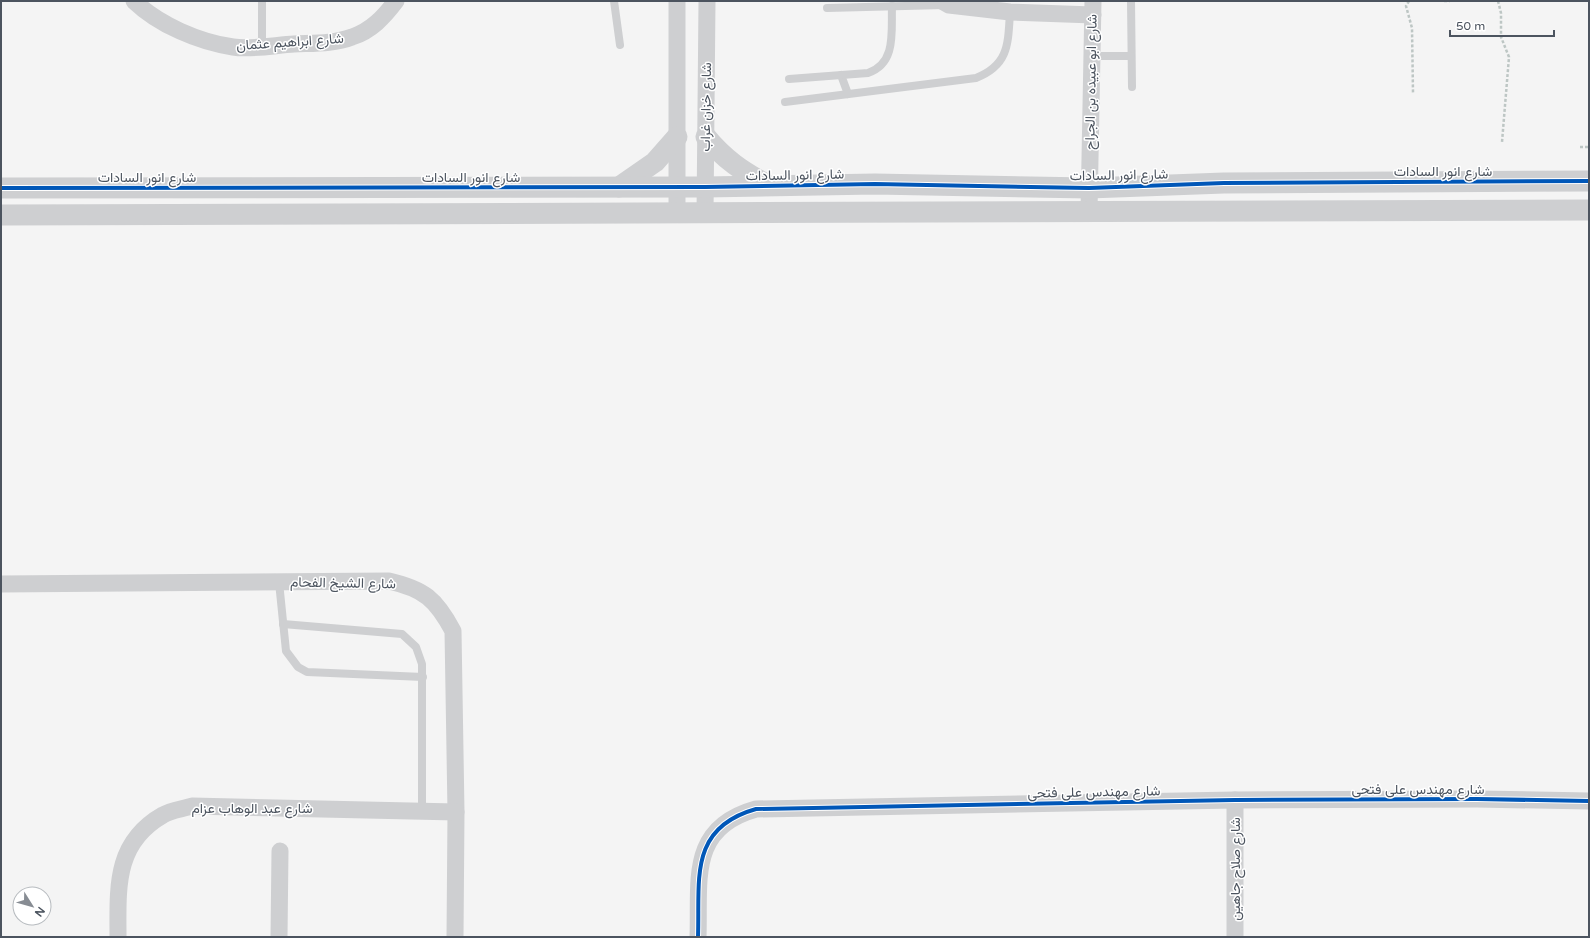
<svg xmlns="http://www.w3.org/2000/svg" width="1590" height="938" font-family="'Varela Round',Vazirmatn,sans-serif">
  <rect width="100%" height="100%" fill="#f4f4f4"/>
  <g fill="none" stroke-linecap="round" stroke-linejoin="round">
    <g stroke="#bdc6c4" stroke-width="2.5" stroke-dasharray="3 2" stroke-linecap="butt">
      <path d="M 1409,1 L 1406,6 L 1412,28 L 1413,93"/>
      <path d="M 1444,1 L 1450,1"/>
      <path d="M 1498,1 L 1501,13 L 1501,37 L 1509,57 L 1502,142"/>
      <path d="M 1580,147 L 1589,147"/>
    </g>
    <g stroke="#cecfd1" stroke-width="8">
      <path d="M 614,1 L 620,45"/>
      <path d="M 1131,1 L 1132,87"/>
      <path d="M 827,8 L 944,5"/>
      <path d="M 262,46 L 262,1"/>
      <path d="M 1091,56 L 1131,56"/>
      <path d="M 841,75 L 848,94"/>
      <path d="M 789,79 L 868,73 C 897,63 891,31 892,6"/>
      <path d="M 785,102 L 976,78 C 1009,65 1008,44 1010,12"/>
      <path d="M 279,582 L 286,651 L 298,667 L 307,672 L 423,677"/>
      <path d="M 283,624 L 402,634 L 416,647 L 422,664 L 422,811"/>
    </g>
    <g stroke="#cecfd1" stroke-width="17">
      <path d="M 134,1 C 159,25 199,42 233,47 C 251,50 276,45 294,44 C 313,43 333,44 352,37 C 371,31 384,17 396,1"/>
      <path d="M 677,1 L 677,214"/>
      <path d="M 942,1 L 949,5 L 1010,12 L 1093,15"/>
      <path d="M 1089,211 L 1093,1"/>
      <path d="M 705,214 L 707,1"/>
      <path d="M 1,584 L 389,581 C 424,589 436,599 453,631 L 456,812 L 455,937"/>
      <path d="M 1235,800 L 1235,937"/>
      <path d="M 118,937 C 118,888 114,843 163,815 C 171,810 183,809 192,806 L 456,812"/>
      <path d="M 279,937 L 280,851"/>
      <path d="M 698,937 C 700,880 688,828 756,809 L 1235,800 L 1477,799 L 1589,801"/>
    </g>
    <g stroke="#cecfd1" stroke-width="21">
      <path d="M 706,137 C 724,159 743,172 768,185"/>
      <path d="M 619,187 L 655,162 L 677,137"/>
      <path d="M 1,188 L 705,187 L 875,184 L 1089,188 L 1224,183 L 1589,181"/>
      <path d="M 1,215 L 1589,210"/>
    </g>
    <defs>
      <g id="cycleway">
        <path d="M 1,188 L 705,187 L 875,184 L 1089,188 L 1224,183 L 1589,181"/>
        <path d="M 698,937 C 700,880 688,828 756,809 L 1235,800 L 1477,799 L 1589,801"/>
      </g>
    </defs>
    <use href="#cycleway" stroke="#fff" stroke-width="6"/>
    <use href="#cycleway" stroke="#0057b8" stroke-width="4"/>
  </g>
  <g text-anchor="middle" dominant-baseline="central" stroke-width="3" stroke-linejoin="round" paint-order="stroke">
    <g font-size="14" fill="#4c545f" stroke="#fff">
      <text transform="translate(290 42) rotate(-4)">شارع ابراهيم عثمان</text>
      <text transform="translate(1091 82) rotate(-89)">شارع ابو عبيده بن الجراح</text>
      <text transform="translate(706 107) rotate(-89)">شارع خزان غراب</text>
      <text x="1443" y="171">شارع انور السادات</text>
      <text transform="translate(795 175) rotate(-1)">شارع انور السادات</text>
      <text transform="translate(1119 175) rotate(-1)">شارع انور السادات</text>
      <text x="147" y="177">شارع انور السادات</text>
      <text x="471" y="177">شارع انور السادات</text>
      <text transform="translate(343 583) rotate(1)">شارع الشيخ الفحام</text>
      <text x="1418" y="789">شارع مهندس على فتحى</text>
      <text transform="translate(1094 792) rotate(-1)">شارع مهندس على فتحى</text>
      <text x="252" y="808">شارع عبد الوهاب عزام</text>
      <text transform="translate(1235 869) rotate(-90)">شارع صلاح جاهين</text>
    </g>
  </g>
  <rect width="1590" height="938" fill="none" stroke="#4c545f" stroke-width="4"/>
  <g transform="translate(32 906) rotate(127)"><circle r="19" fill="#ffffff" stroke="#b7bbbf"/>
  <path d="M0-3L7 15L0 10L-7 15Z" fill="#878c93"/>
  <text y="-6" font-size="11" font-weight="bold" text-anchor="middle" fill="#4c545f">N</text>
  </g>
  <path d="M1450 30v6h104v-6" fill="none" stroke="#4c545f" stroke-width="2"/>
  <text x="1456" y="30" font-size="12" fill="#4c545f" stroke="#ffffff" stroke-width="3" paint-order="stroke">50 m</text>
</svg>
